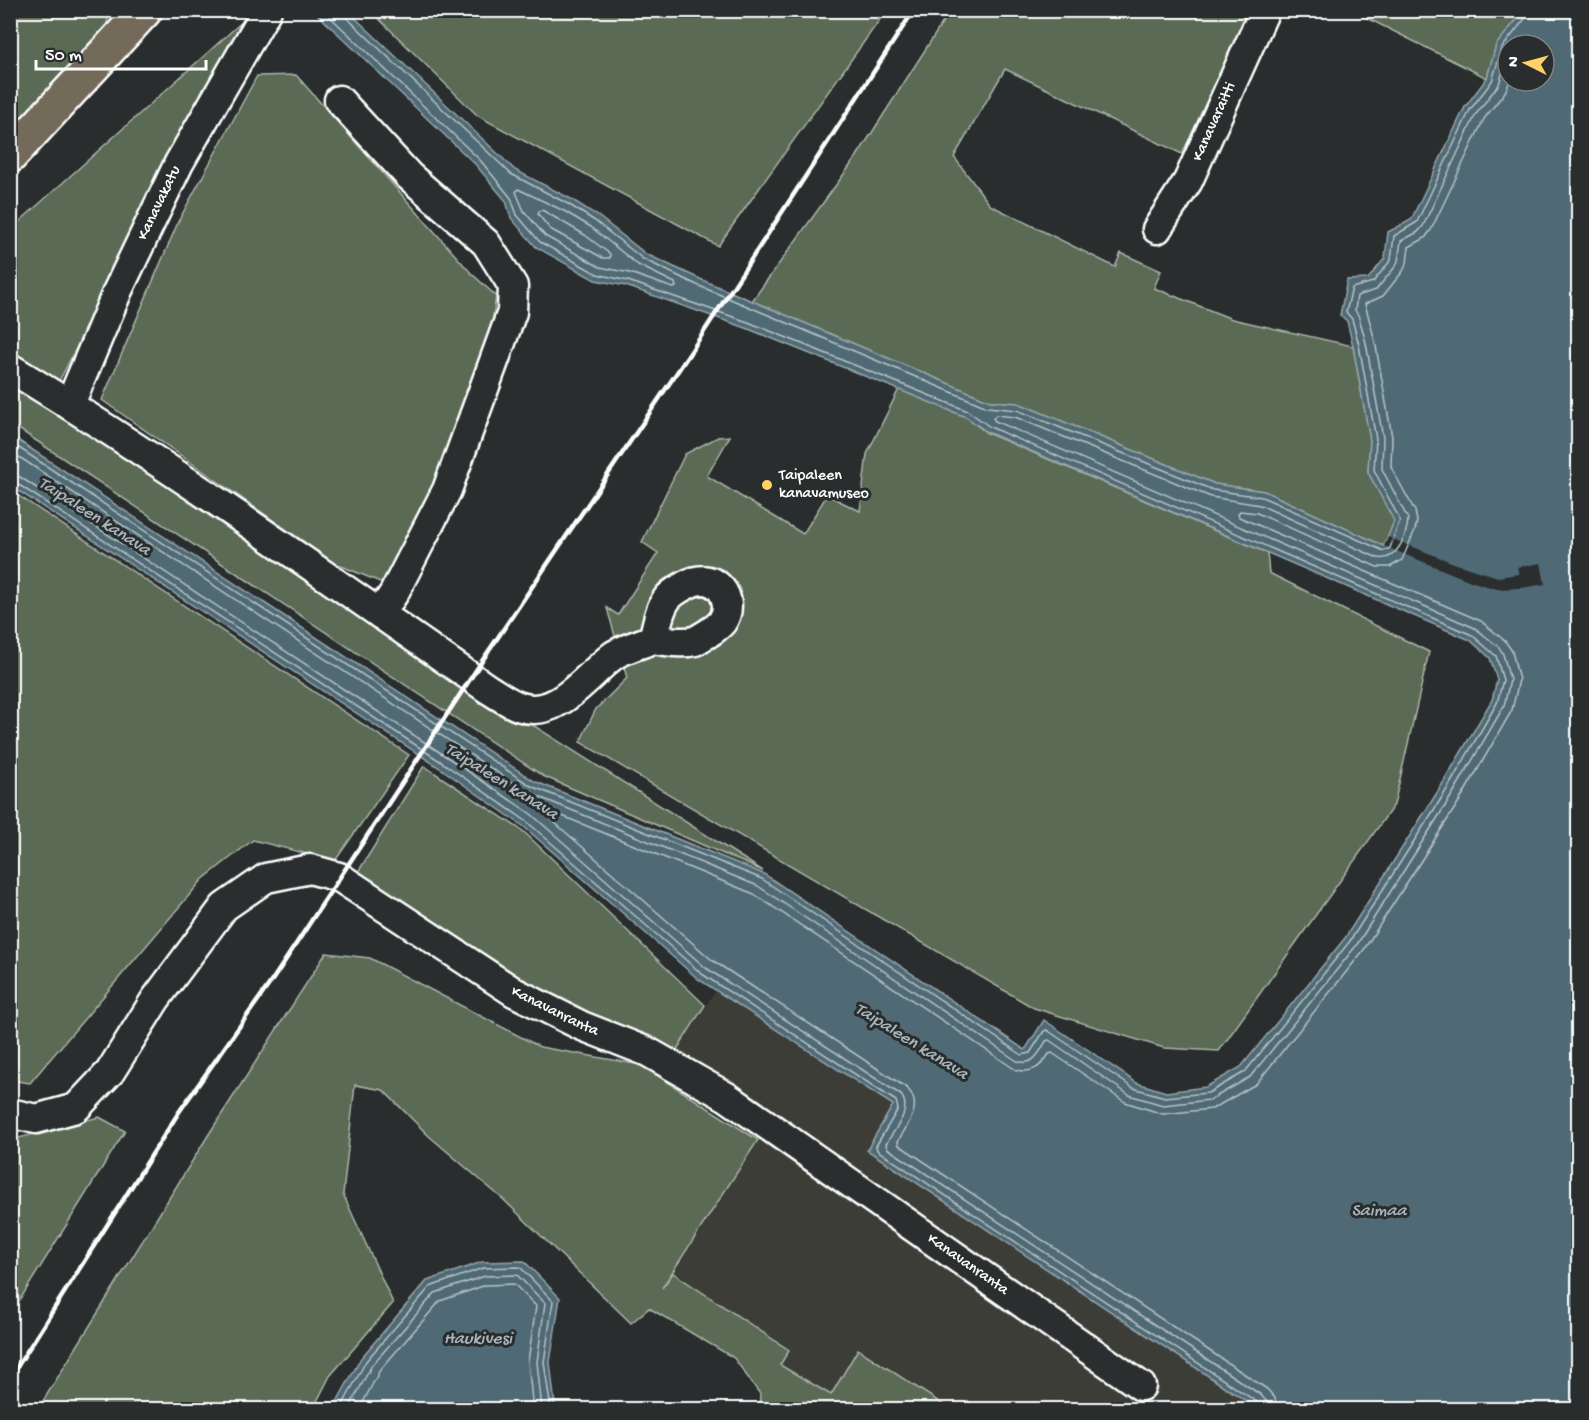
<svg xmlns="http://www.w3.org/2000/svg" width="1589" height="1420" font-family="'Gochi Hand',sans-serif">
  <rect width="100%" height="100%" fill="#2a2d2e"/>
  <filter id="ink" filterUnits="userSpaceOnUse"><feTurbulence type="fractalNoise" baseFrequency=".0167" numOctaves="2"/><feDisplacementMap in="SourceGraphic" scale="12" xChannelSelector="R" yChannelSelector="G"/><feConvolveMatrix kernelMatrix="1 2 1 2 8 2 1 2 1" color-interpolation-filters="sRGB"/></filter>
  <g filter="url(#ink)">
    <path fill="#3d3c38" d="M 716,990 L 893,1106 L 867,1150 L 1258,1409 L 950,1409 L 858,1349 L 831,1396 L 780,1365 L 789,1350 L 673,1273 L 758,1141 L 665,1069 Z"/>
    <g fill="#5a6b54" stroke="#acb5aa" stroke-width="1.5">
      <path d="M 11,11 L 111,11 L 106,25 L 55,87 L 11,133 Z"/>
      <path d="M 371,11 L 886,11 L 718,246 L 478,116 Z"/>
      <path d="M 950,11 L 1251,11 L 1182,154 L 1005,69 L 954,157 L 990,205 L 1115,267 L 1121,253 L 1161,271 L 1154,288 L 1232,319 L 1353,346 L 1370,440 L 1368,472 L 1395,521 L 1384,546 L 1264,491 L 1215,484 L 1018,403 L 990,401 L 752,301 L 857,156 Z"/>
      <path d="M 1353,11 L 1524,11 L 1496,45 L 1487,78 Z"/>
      <path d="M 244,20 L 234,45 L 57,385 L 11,355 L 10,230 Z"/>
      <path d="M 296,75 L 471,273 L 496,296 L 489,342 L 411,541 L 385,584 L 334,563 L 102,400 L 179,220 L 257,76 Z"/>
      <path d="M 10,381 L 484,694 L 763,871 L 543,776 L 11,424 Z"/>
      <path d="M 899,389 L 966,417 L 987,433 L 1267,553 L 1269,573 L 1429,652 L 1394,805 L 1219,1051 L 1164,1048 L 1034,1008 L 580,742 L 596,709 L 627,678 L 607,608 L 618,615 L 658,553 L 642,542 L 685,454 L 718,437 L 730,436 L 707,476 L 803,534 L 827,495 L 860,511 L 867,454 Z"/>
      <path d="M 10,490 L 409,755 L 335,861 L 253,840 L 202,880 L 30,1083 L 10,1080 Z"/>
      <path d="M 424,766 L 523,831 L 705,1005 L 676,1051 L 546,998 L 358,872 Z"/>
      <path d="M 326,953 L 370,958 L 540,1047 L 641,1065 L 758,1140 L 662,1288 L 673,1273 L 789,1350 L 780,1365 L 831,1395 L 858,1349 L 950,1409 L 759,1409 L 760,1394 L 734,1358 L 649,1308 L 631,1323 L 505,1201 L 429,1136 L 383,1090 L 355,1085 L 343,1194 L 393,1303 L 330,1376 L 313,1409 L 38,1409 L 209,1134 Z"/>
      <path d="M 99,1117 L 125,1131 L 11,1314 L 11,1140 Z"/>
    </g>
    <g fill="#4f6a74" stroke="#95a6ac" stroke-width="1.5" fill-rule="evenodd">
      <path d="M 314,11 L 348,11 L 515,170 L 571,199 L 598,216 L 646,254 L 700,279 L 990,401 L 1018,403 L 1215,484 L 1264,491 L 1384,546 L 1394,521 L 1368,472 L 1370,440 L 1353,346 L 1347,321 L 1340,315 L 1347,280 L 1368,279 L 1385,258 L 1388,232 L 1411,220 L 1465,107 L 1487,78 L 1496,45 L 1524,11 L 1578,11 L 1578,1409 L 1258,1409 L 867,1150 L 893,1105 L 698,979 L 523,826 L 440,768 L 11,486 L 10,435 L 534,781 L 764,874 L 1025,1050 L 1044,1020 L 1137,1083 L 1166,1092 L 1206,1087 L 1241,1067 L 1345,938 L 1440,788 L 1492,700 L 1497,680 L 1490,658 L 1470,640 L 987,432 L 966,417 L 746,328 L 626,286 L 595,280 L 536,247 L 511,218 L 506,201 L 475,164 ZM 1508,45 L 1544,45 L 1544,81 L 1508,81 Z"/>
      <path d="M 524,1261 L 560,1298 L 550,1362 L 555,1406 L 558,1409 L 333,1409 L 361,1358 L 427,1281 L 482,1262 Z"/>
    </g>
    <path fill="#2a2d2e" d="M 1388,537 L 1456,564 L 1498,577 L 1519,574 L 1517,567 L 1541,563 L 1545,584 L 1521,588 L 1497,589 L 1473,582 L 1384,546 Z"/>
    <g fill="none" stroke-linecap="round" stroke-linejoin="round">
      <g stroke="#b9c3c7" stroke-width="1.5">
        <path d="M 344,10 L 346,17 L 511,174 L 568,204 L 595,221 L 643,259 L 697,285 L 987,407 L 1017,410 L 1213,490 L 1262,497 L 1384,551 L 1390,548 L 1400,520 L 1374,470 L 1376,439 L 1359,345 L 1352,319 L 1346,312 L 1352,288 L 1373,282 L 1391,260 L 1394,236 L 1417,222 L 1470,110 L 1492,81 L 1502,48 L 1527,16 L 1528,10"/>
        <path d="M 518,189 L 564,211 L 591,227 L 638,265 L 675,283 L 676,287 L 673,288 L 630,273 L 600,267 L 545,236 L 524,211 L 516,192 Z"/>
        <path d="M 542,210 L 585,235 L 610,254 L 610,258 L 603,258 L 550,229 L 538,214 L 539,211 Z"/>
        <path d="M 10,442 L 531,786 L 762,879 L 1022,1055 L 1030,1053 L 1044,1031 L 1047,1030 L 1133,1088 L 1165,1097 L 1208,1093 L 1245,1072 L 1350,941 L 1446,791 L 1497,703 L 1503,680 L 1496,656 L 1472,635 L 990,427 L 968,411 L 748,322 L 628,281 L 597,274 L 540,242 L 517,215 L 511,198 L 480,160 L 323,10"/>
        <path d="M 10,451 L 527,792 L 758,886 L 1017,1061 C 1033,1067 1039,1053 1046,1041 L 1049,1040 L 1129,1095 L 1163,1105 L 1210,1100 L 1250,1077 L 1356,946 L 1452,795 L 1504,706 L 1510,680 L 1503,654 L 1499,647 L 1475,628 L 995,421 L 993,418 L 996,415 L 1015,417 L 1211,497 L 1260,505 L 1378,558 C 1397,562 1407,535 1408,519 L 1382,469 L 1383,438 L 1366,343 L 1359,317 L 1355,310 L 1357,296 L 1376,290 L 1395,267 L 1398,261 L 1401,241 L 1418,232 L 1423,226 L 1476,114 L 1499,84 L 1508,54"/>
        <path d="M 10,474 L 20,477 L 447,757 L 531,814 L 706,968 L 901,1095 C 913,1110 894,1130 886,1144 L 887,1148 L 1261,1395 L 1267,1402 L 1268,1410"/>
        <path d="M 10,482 L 16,483 L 443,763 L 526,821 L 702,974 L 896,1101 L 898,1109 L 876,1146 L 877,1150 L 1257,1402 L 1261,1410"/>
        <path d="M 340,1410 L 366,1361 L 430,1287 L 483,1268 L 520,1267 L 553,1301 L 544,1362 L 551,1410"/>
        <path d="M 348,1410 L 372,1365 L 435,1293 L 485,1276 L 517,1275 L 545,1303 L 537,1362 L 542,1410"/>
        <path d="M 359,1410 L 380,1370 L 440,1301 L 486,1285 L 514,1284 L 536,1306 L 528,1361 L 533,1410"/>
        <path d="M 1277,1410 L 1275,1398 L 1267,1389 L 899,1145 L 898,1141 C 908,1124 924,1106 907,1088 L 712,960 L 547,816 L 546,813 L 550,811 L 754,894 L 1016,1070 C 1032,1074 1041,1067 1049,1054 L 1052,1053 L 1125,1102 L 1163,1114 L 1212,1109 L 1256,1084 L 1363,951 L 1460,800 L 1512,710 L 1519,680 L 1512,651 L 1505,641 L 1481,621 L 1239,517 L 1238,514 L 1240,511 L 1257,513 L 1377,567 L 1390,567 L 1402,560 L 1415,530 L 1417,521 L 1415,511 L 1391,467 L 1392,437 L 1375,341 L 1365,304 L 1383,296 L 1403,271 L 1407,263 L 1409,247 L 1425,238 L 1431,230 L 1484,119 L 1505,92 L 1510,81"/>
      </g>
      <defs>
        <g id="minor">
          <path d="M 339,100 L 409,176 L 486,243 L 513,286 L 512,312 L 447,490 L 394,593 L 380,614"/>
          <path id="s1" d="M 1157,229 L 1188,181 L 1265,10"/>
          <path d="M 10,368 C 174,468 331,580 488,689 C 498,695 510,704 521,707 C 558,719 588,674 614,655 C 625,648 641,644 653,639 C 657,626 659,609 667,599 C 671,593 679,589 686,585 C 716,568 737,600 722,622 C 718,627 711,631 707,634 C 703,636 699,639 695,641 C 681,644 666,641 653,639"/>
          <path id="s2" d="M 70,404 L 118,290 L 179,163 L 267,10"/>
          <path id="s3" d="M 10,1113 L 36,1119 L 76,1108 L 110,1072 L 155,1000 L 224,907 L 266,878 L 310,869 L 339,877 L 514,992 L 582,1026 L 648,1052 L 727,1097 L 1141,1386"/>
        </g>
        <path id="highway" d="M 10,156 L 145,10"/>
      </defs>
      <use href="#minor" stroke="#fff" stroke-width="33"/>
      <use href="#highway" stroke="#fff" stroke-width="38"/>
      <use href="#minor" stroke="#2a2d2e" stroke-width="28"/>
      <use href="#highway" stroke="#736b5a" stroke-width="33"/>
      <path stroke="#fff" stroke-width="4.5" d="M 10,1378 L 179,1112 L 273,979 L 484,658 L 692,350 L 914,10"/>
    </g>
  </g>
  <circle fill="#ffd166" stroke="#2a2d2e" stroke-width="2" cx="767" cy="485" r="6"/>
  <g text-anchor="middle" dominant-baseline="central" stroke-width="6" stroke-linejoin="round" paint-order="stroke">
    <g font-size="16" fill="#fff" stroke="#2a2d2e">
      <text stroke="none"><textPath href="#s1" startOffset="122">Kanavaraitti</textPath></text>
      <text stroke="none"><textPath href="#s2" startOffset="220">Kanavakatu</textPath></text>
      <text stroke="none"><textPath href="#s3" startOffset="699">Kanavanranta</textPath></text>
      <text stroke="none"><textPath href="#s3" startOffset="1185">Kanavanranta</textPath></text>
    </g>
    <g font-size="16" fill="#fff" stroke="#2a2d2e" text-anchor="start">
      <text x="779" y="476">Taipaleen<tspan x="779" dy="18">kanavamuseo</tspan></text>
    </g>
    <g font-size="18" font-style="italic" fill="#a7b4ba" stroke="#2a2d2e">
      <text transform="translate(94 517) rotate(33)">Taipaleen kanava</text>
      <text transform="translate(501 782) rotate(32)">Taipaleen kanava</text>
      <text transform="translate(911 1042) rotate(32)">Taipaleen kanava</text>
      <text x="1379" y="1211">Saimaa</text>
      <text x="478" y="1339">Haukivesi</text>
    </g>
  </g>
  <rect width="1589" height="1420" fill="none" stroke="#2a2d2e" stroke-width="36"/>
  <rect x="18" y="18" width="1553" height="1384" fill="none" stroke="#fff" stroke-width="2" filter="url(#ink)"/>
  <g transform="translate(1526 63) rotate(276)"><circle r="28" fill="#2a2d2e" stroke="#7f8182" stroke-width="1.5"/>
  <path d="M0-4.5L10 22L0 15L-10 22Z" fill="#ffd166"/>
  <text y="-9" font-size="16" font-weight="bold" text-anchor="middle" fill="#ffffff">N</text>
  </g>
  <path d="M36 60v9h170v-9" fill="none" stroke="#ffffff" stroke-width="3"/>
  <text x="45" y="60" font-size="18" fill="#ffffff" stroke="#2a2d2e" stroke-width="4.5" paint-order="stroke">50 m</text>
</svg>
